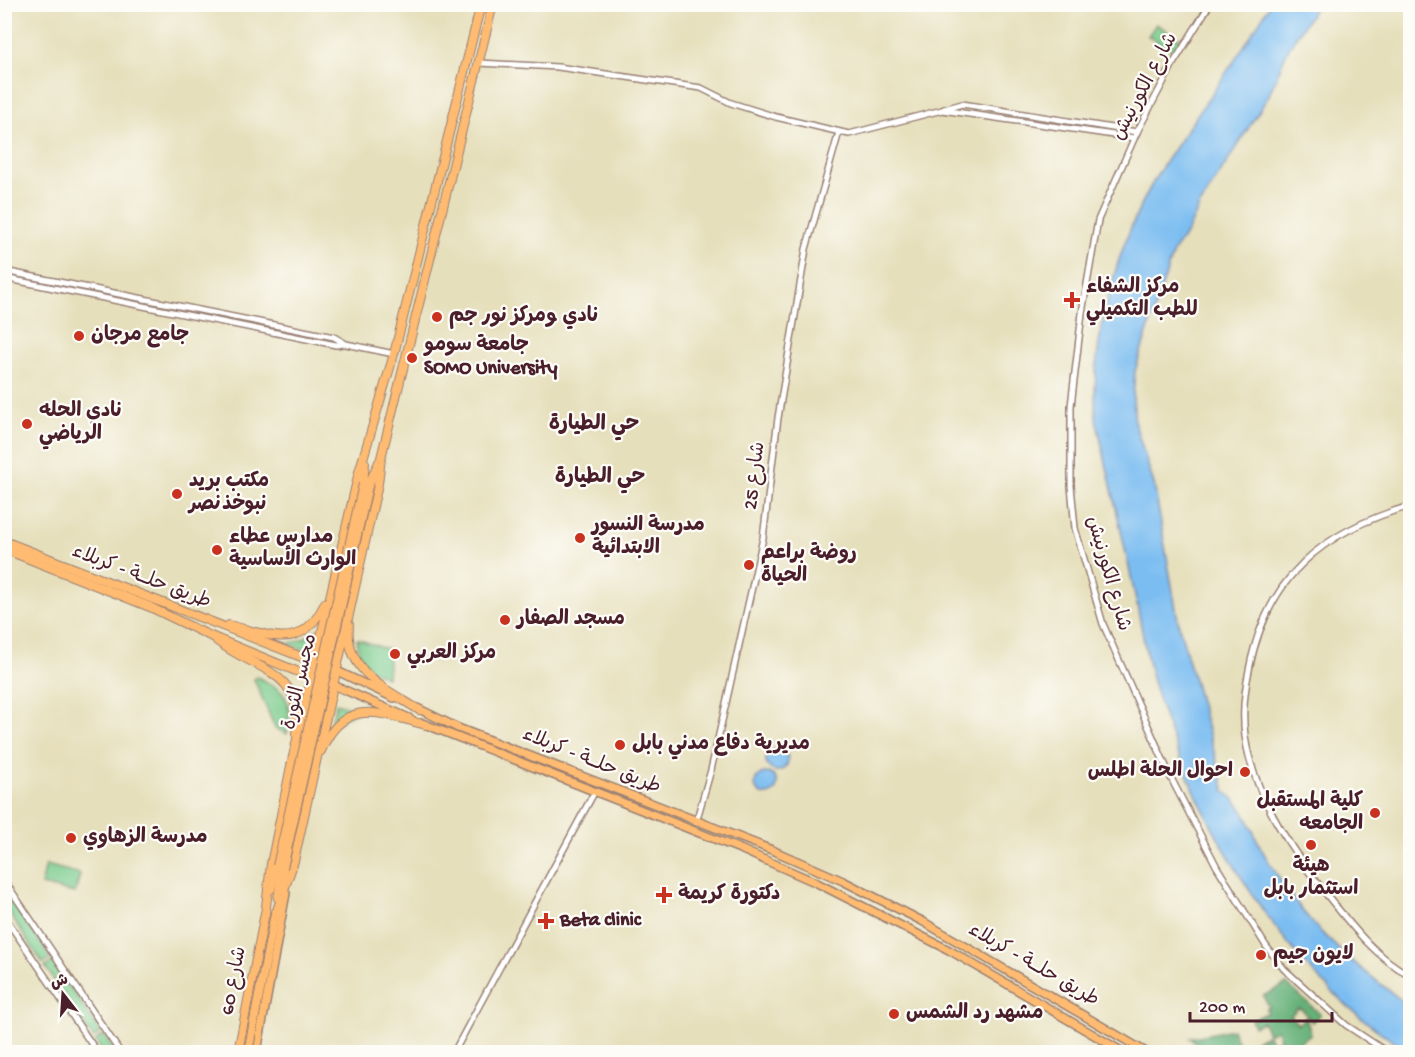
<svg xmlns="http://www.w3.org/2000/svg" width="1415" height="1057" font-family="'Gochi Hand','Playpen Sans Arabic',sans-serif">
  <rect width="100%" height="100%" fill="#fdfcf7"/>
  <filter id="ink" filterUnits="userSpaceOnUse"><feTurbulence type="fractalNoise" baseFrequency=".0167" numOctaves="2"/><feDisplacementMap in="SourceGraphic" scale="12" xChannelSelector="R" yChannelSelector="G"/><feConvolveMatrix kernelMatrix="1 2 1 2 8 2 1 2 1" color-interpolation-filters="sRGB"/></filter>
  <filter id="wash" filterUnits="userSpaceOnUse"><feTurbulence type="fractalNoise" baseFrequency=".008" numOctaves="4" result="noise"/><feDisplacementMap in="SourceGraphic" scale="24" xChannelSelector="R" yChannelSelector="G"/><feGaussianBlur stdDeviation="1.35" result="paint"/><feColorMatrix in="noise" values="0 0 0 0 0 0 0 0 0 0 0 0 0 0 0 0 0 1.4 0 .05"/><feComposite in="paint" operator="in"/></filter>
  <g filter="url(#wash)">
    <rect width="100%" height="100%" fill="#e6dfbb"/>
    <g fill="#7ccc8d" stroke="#63765c" stroke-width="1.5">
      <path d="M 1156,24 L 1182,40 L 1174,52 L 1148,36 Z"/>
      <path d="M 316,630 L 309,651 L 287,644 L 303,639 Z"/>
      <path d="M 357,639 L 389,650 L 387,677 C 368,671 357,660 357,639 Z"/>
      <path d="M 257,677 C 288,692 293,700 287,734 L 275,728 L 254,679 Z"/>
      <path d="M 336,703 L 359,710 L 330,727 Z"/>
      <path d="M 46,865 L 80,874 L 75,893 L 41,885 Z"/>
      <path d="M 5,891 L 51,958 L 43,964 L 5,907 Z"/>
      <path d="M 53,961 L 101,1033 L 93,1038 L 45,967 Z"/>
      <path d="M 104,1035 L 115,1052 L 103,1052 L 95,1041 Z"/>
    </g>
    <path fill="#65b078" stroke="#586852" stroke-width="1.5" d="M 1287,984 L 1320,1014 L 1312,1022 L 1303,1010 L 1298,1008 L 1290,1016 L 1298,1024 L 1306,1017 L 1311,1034 L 1285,1052 L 1209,1052 L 1190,1038 L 1232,1029 L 1240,1048 L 1267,1035 L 1273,1042 L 1280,1039 L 1277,1030 L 1268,1034 L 1263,1022 L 1254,1026 L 1251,1020 L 1267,1013 L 1266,1009 L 1269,1007 L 1263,996 Z"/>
    <g fill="#7cbdf1" stroke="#636e8e" stroke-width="1.5">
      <path d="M 1270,4 L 1317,5 L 1288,49 L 1268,97 L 1200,205 L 1187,232 L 1173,252 L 1135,371 L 1133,398 L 1135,424 L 1154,484 L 1179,626 L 1225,791 C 1248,811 1248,822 1261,848 C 1270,865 1282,882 1293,898 C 1324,943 1368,974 1410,1007 L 1410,1052 C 1284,977 1196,822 1154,685 C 1146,658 1142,628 1136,600 C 1123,540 1110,479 1096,419 C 1090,335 1119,235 1164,164 C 1199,110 1238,60 1270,4 Z"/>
      <circle cx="777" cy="760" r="11"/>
      <circle cx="766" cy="784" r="11"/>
    </g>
  </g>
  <g filter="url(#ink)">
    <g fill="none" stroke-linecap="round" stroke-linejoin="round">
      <defs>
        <g id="minor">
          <path d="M 1210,4 L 1173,64 L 1137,132 L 1098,220 L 1082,313 L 1071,406 L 1071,486 L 1075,528 L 1103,624 L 1172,780 L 1217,867 L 1266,946 L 1284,969 L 1346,1025 L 1387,1052"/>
          <path d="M 479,63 L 558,67 L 701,88 L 731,103 L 776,117 L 849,134 L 942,110 L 1134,138"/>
          <path d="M 944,109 L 962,104 L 975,106 L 1137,132"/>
          <path d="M 4,271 L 334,337 L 346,344 L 394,354"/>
          <path d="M 4,278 L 336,345 L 344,344"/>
          <path d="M 1410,506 C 1322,531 1267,577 1249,670 C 1243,699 1241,726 1249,756 C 1261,805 1292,851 1323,890 C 1347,920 1375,958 1410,975"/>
          <path d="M 696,822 L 711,770 L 763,538 L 778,418 L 806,249 L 839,132"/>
          <path d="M 4,880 L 120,1052"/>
          <path d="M 4,916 L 97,1052"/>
          <path d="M 454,1052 L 595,791"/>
        </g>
        <g id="major">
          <path d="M 335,670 L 394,698"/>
          <path d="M 331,684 L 409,718"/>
          <path d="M 415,707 L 458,728 L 772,850 L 843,881 L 922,921 L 1146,1052"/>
          <path d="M 422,723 L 740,849 L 817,883 L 949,950 L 1123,1052"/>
          <path d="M 257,1052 L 286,893"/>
        </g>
        <g id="highway">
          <path d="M 363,484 L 365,463"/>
          <path d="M 368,486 L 379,462"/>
          <path d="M 4,541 L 317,663"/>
          <path d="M 4,549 L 150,607 L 208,635 L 313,678"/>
          <path d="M 229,625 C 271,635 302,653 325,603"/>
          <path d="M 349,625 C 344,671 386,689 419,710"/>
          <path d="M 217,641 C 258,672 304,670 296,734"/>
          <path d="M 321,751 C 344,696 380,713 426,725"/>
          <path d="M 271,889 L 277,866"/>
          <path d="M 278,898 L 283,868"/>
          <path d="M 265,915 L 271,864 L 292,761 L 359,472 L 394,354 L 481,4"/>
          <path d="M 275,916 L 294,861 L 378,484 L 381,458 L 493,4"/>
          <path d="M 238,1052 L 265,913"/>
          <path d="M 248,1052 L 275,913"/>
        </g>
      </defs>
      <use href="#minor" stroke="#987f73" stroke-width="8"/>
      <use href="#major" stroke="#987f73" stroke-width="10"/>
      <use href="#highway" stroke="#987f73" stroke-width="10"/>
      <use href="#minor" stroke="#fff" stroke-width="5"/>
      <use href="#major" stroke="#ffbb71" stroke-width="7"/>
      <use href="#highway" stroke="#ffbb71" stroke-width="8"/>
      <defs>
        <g id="highway-bridge">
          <path d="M 277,866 L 363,484"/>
          <path d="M 283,868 L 368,486"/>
        </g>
      </defs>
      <use href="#highway-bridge" stroke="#987f73" stroke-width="10" stroke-linecap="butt"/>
      <use href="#highway-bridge" stroke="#ffbb71" stroke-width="8"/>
    </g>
  </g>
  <g fill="#c8321e" stroke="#fdfcf7" stroke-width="2">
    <path d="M1069 291h6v6h6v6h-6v6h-6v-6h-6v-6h6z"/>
    <circle cx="437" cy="317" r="6"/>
    <circle cx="79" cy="336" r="6"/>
    <circle cx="412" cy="358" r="6"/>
    <circle cx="27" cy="424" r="6"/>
    <circle cx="177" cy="494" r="6"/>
    <circle cx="580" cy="538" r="6"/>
    <circle cx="217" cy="550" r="6"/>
    <circle cx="749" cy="565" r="6"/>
    <circle cx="505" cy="620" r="6"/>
    <circle cx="395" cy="654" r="6"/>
    <circle cx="620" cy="745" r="6"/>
    <circle cx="1245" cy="772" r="6"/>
    <circle cx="1375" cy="813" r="6"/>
    <circle cx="71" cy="838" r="6"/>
    <circle cx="1311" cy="845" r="6"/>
    <path d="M661 886h6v6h6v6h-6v6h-6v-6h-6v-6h6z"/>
    <path d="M543 912h6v6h6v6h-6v6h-6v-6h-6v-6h6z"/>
    <circle cx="1261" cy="955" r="6"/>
    <circle cx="894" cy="1014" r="6"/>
  </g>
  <g text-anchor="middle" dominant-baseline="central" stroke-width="4.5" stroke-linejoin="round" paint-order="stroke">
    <g font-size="20" fill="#4a1f2b" stroke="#fdfcf7">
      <text transform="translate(1146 87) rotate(-62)">شارع الكورنيش</text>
      <text transform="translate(756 476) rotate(-83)">شارع 25</text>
      <text transform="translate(1107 574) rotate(74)">شارع الكورنيش</text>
      <text transform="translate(141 578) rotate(21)">طريق حلــة - كربلاء</text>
      <text transform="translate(301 682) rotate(-77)">مجسر الثورة</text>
      <text transform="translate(591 762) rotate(22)">طريق حلــة - كربلاء</text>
      <text transform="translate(1033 966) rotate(30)">طريق حلــة - كربلاء</text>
      <text transform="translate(235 981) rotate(-79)">شارع 60</text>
    </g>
    <g font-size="20" font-weight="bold" fill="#4a1f2b" stroke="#fdfcf7" text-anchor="start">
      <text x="1086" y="288">مركز الشفاء<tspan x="1086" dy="23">للطب التكميلي</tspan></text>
      <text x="449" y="317">نادي ومركز نور جم</text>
      <text x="91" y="336">جامع مرجان</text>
      <text x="424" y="346">جامعة سومو<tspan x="424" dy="23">SOMO University</tspan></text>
      <text x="39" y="412">نادي الحله<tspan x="39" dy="23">الرياضي</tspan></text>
      <text x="189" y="482">مكتب بريد<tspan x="189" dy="23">نبوخذنصر</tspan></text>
      <text x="592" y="526">مدرسة النسور<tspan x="592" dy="23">الابتدائية</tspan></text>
      <text x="229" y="538">مدارس عطاء<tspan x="229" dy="23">الوارث الأساسية</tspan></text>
      <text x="761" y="554">روضة براعم<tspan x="761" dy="23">الحياة</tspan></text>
      <text x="517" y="620">مسجد الصفار</text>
      <text x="407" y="654">مركز العربي</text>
      <text x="632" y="745">مديرية دفاع مدني بابل</text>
      <text x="1233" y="772" text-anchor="end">احوال الحلة اطلس</text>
      <text x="1363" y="802" text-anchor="end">كلية المستقبل<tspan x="1363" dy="23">الجامعه</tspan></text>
      <text x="83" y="838">مدرسة الزهاوي</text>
      <text x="1311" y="867" text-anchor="middle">هيئة<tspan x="1311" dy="23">استثمار بابل</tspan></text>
      <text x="678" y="895">دكتورة كريمة</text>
      <text x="560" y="921">Beta clinic</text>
      <text x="1273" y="955">لايون جيم</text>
      <text x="906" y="1014">مشهد رد الشمس</text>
    </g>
    <g font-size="21" font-weight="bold" fill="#4a1f2b" stroke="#fdfcf7">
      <text x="594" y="425">حي الطيارة</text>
      <text x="600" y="478">حي الطيارة</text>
    </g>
  </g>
  <rect width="1415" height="1057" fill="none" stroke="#fdfcf7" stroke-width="24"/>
  <g transform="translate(63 994) rotate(343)" stroke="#fdfcf7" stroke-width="4.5" paint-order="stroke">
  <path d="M0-4.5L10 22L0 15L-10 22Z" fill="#4a1f2b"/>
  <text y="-9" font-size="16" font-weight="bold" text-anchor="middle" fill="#4a1f2b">ش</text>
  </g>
  <path d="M1190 1012v9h142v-9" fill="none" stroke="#4a1f2b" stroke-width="3"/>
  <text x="1199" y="1012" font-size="18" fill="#4a1f2b" stroke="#fdfcf7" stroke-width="4.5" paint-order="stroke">200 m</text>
</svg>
